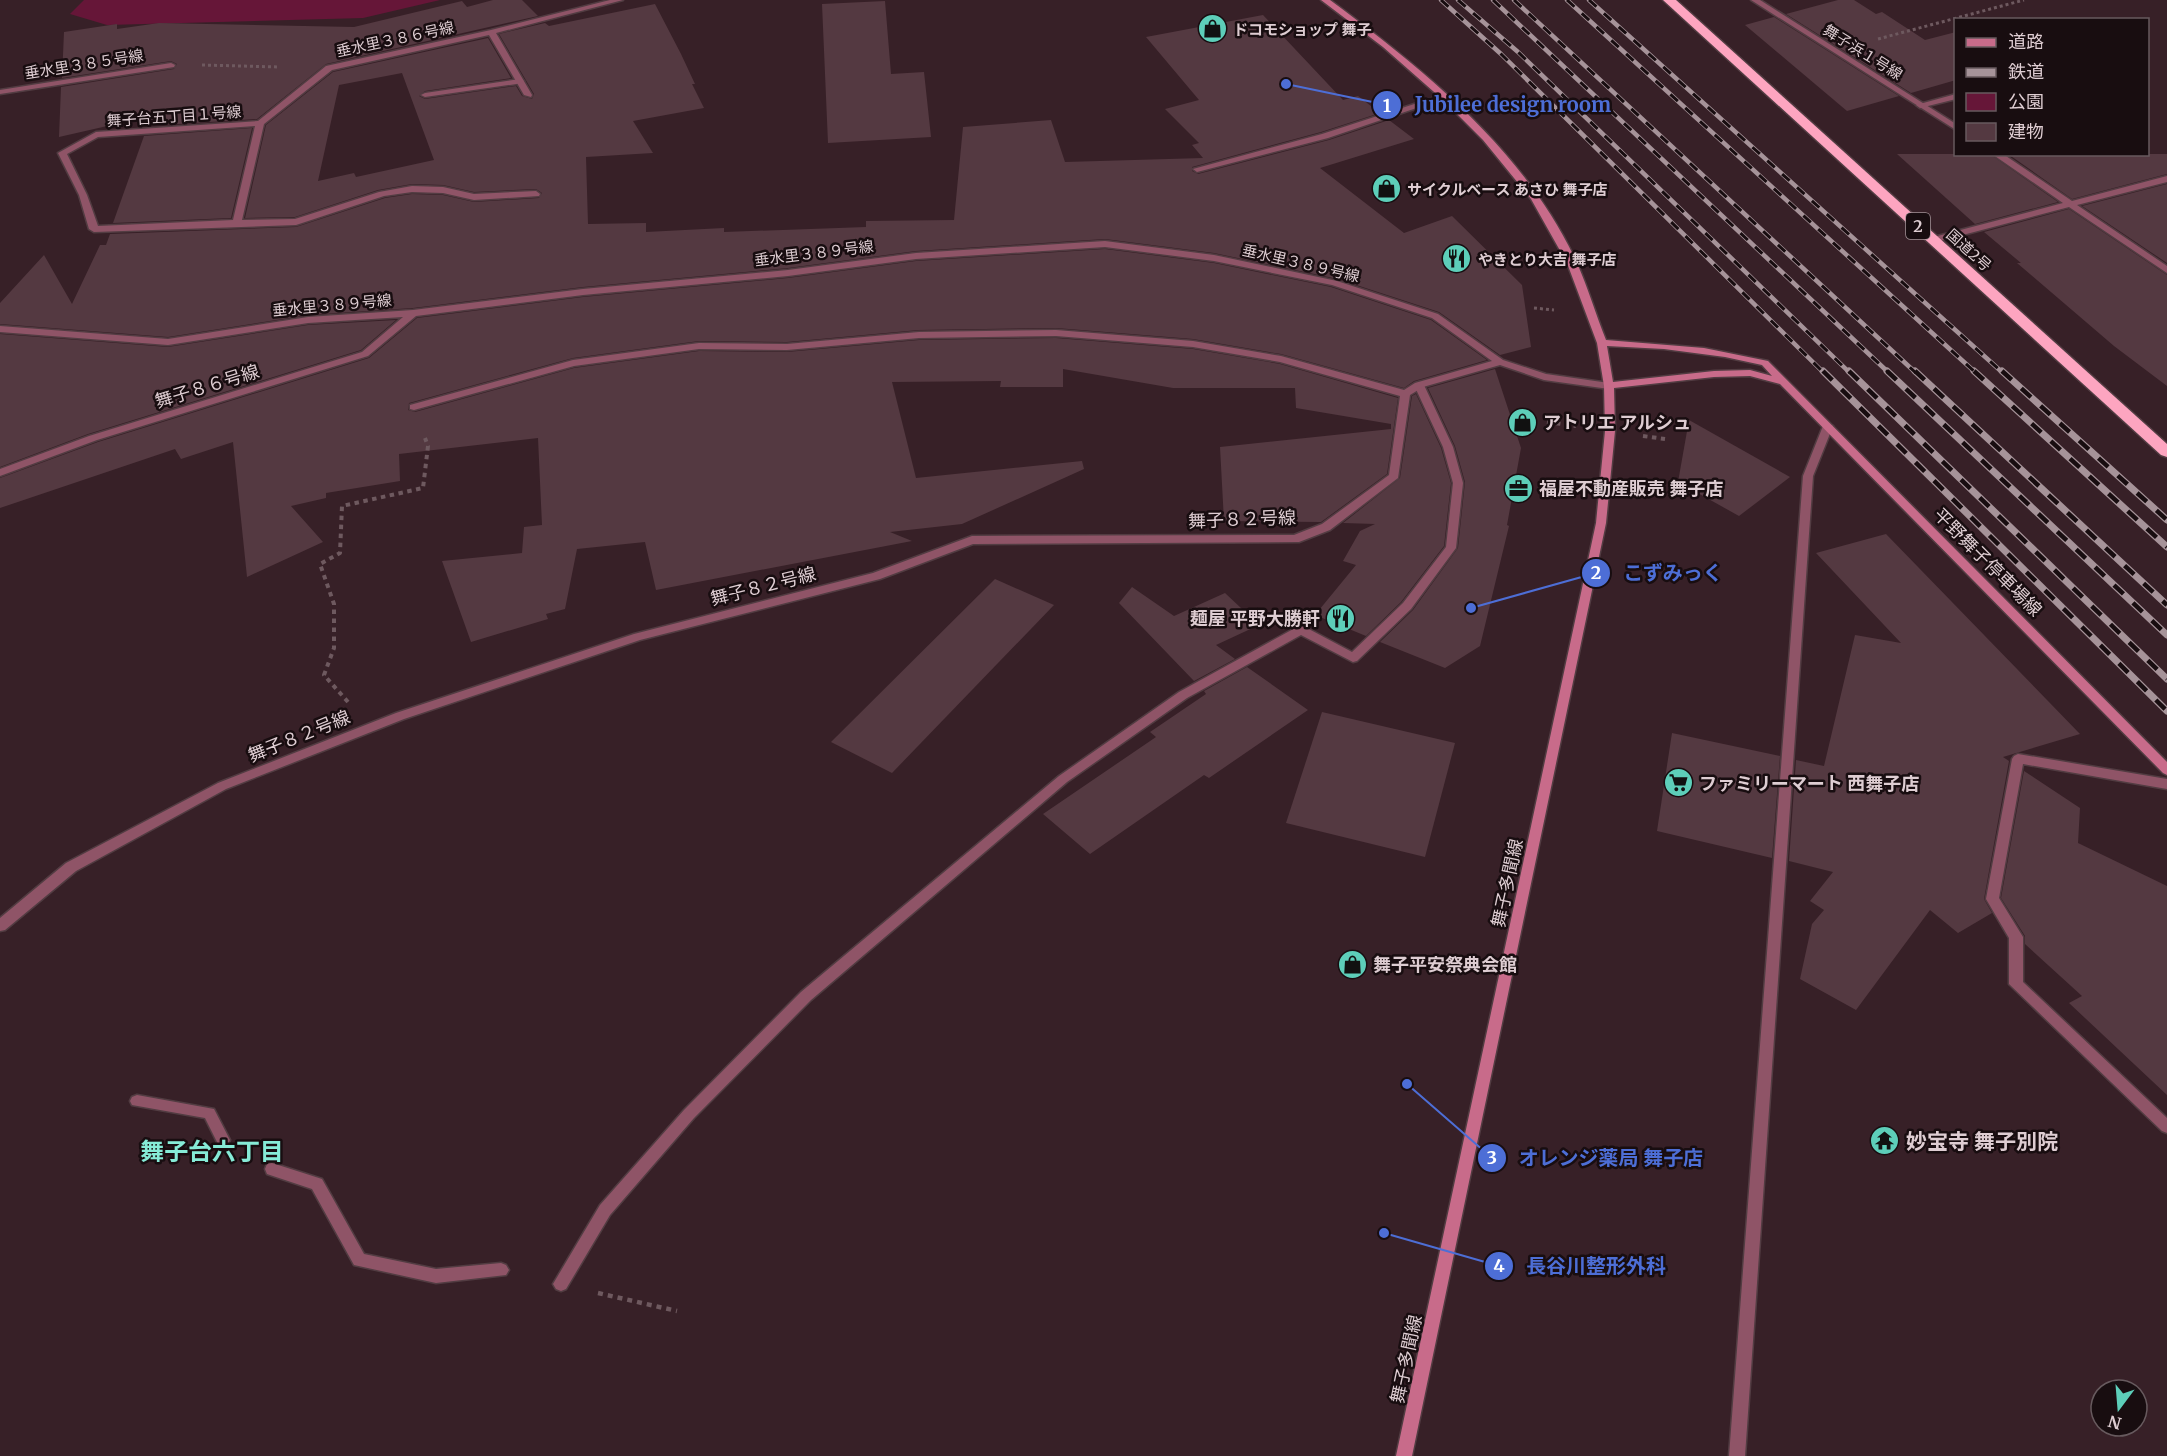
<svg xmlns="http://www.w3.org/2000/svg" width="2167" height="1456" font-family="Merriweather,'Noto Sans JP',serif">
  <rect width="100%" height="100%" fill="#372027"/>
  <path fill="#661638" d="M 84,0 L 440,0 L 363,18 L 107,25 L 70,14 Z"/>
  <g fill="#543941" fill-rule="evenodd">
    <path d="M 493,0 L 522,0 L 538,16 L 326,64 L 257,119 L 147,126 L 151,116 L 59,137 L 61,87 L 174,69 L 177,64 L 171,61 L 62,78 L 64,32 L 117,24 L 117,29 L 159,23 L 354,27 L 462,1 L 467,7 Z"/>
    <path d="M 1838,0 L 1854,0 L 1876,14 L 1882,12 L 1925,40 L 1956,32 L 1956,80 L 1911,93 L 1786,14 Z"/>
    <path d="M 885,1 L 891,74 L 924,72 L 931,137 L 828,143 L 822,4 Z"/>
    <path d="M 655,4 L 681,54 L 695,84 L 692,84 L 704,108 L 633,121 L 653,153 L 586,157 L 588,224 L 646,223 L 646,232 L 724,228 L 724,232 L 866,227 L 866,221 L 954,220 L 963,127 L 1051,120 L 1065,162 L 1203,158 L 1192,145 L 1199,143 L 1165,109 L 1199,100 L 1146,37 L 1263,15 L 1343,100 L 1358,96 L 1380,113 L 1321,132 L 1192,167 L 1192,171 L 1198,174 L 1329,140 L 1389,120 L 1414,139 L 1320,168 L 1404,233 L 1452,216 L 1522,285 L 1531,347 L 1500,355 L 1439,312 L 1338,279 L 1214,253 L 1105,239 L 916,251 L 788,268 L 583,287 L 413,308 L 308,315 L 168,337 L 0,324 L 0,303 L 44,255 L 72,304 L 100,245 L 106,245 L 110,234 L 296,227 L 385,198 L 412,194 L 443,195 L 474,202 L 539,198 L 542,193 L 536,189 L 474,192 L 443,185 L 412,184 L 378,190 L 295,217 L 245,218 L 266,125 L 333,72 L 488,38 L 511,78 L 425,91 L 419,96 L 425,99 L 516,86 L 522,96 L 532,99 L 534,94 L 499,34 L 545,23 L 549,26 ZM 402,73 L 434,160 L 356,177 L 354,173 L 318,181 L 339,85 Z"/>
    <path d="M 1774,17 L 1899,96 L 1847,111 L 1745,25 Z"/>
    <path d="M 252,128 L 231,218 L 113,223 L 144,136 Z"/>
    <path d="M 1897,154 L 1990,154 L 2058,202 L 1975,224 Z"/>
    <path d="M 2008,154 L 2167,154 L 2167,174 L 2072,199 Z"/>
    <path d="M 2167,184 L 2167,263 L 2082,206 Z"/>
    <path d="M 2069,209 L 2167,275 L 2167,386 L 2114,346 L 2017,263 L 2021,263 L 1984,232 Z"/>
    <path d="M 1105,249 L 1214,263 L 1331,287 L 1431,320 L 1487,360 L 1414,381 L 1404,388 L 1281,354 L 1193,339 L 1056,328 L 919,330 L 787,342 L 699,341 L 573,358 L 409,403 L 408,410 L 415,412 L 574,368 L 699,351 L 787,352 L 919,340 L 1056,338 L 1193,349 L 1280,364 L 1398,398 L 1387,474 L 1321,522 L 1224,521 L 1220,447 L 1391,429 L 1391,424 L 1296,408 L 1295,388 L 1173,388 L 1063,369 L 1063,387 L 1000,387 L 1001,381 L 892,382 L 916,478 L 1082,461 L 1084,469 L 962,524 L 890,532 L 912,541 L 656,590 L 645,542 L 577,549 L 565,609 L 546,614 L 548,619 L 471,642 L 442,561 L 522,553 L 524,527 L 542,525 L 538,438 L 399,454 L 400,481 L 326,493 L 326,498 L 291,506 L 323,542 L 247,577 L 233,442 L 181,459 L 175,449 L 0,508 L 0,478 L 98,442 L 369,358 L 417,318 L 583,297 L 788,278 L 916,261 Z"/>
    <path d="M 396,320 L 361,350 L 88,434 L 0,467 L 0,334 L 168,347 L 308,325 Z"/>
    <path d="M 1495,369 L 1521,448 L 1507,525 L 1509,526 L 1480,646 L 1445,668 L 1380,642 L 1413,610 L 1458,548 L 1465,482 L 1455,446 L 1428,388 Z"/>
    <path d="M 1416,394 L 1441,448 L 1451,483 L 1444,546 L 1401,602 L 1366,636 L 1315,615 L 1356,565 L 1343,561 L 1360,531 L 1375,524 L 1343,523 L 1400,478 L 1412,396 Z"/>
    <path d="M 1689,420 L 1790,477 L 1739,516 L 1678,482 Z"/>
    <path d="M 1886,534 L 2080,734 L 2003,757 L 2009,761 L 1984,899 L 1992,913 L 1958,933 L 1930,910 L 1856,1010 L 1800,979 L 1812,924 L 1824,910 L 1810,901 L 1833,872 L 1789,861 L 1796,760 L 1824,766 L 1855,635 L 1901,643 L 1816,553 Z"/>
    <path d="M 995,579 L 1054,605 L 892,773 L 831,742 Z"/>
    <path d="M 1132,587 L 1174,616 L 1225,593 L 1259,625 L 1216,645 L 1235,659 L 1194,681 L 1119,603 Z"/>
    <path d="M 1247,667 L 1308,710 L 1209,778 L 1204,775 L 1090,854 L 1043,814 L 1156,737 L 1150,732 L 1206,694 L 1204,691 Z"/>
    <path d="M 1322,712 L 1455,743 L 1425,857 L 1286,823 Z"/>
    <path d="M 1672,733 L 1780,756 L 1772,858 L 1657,831 Z"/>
    <path d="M 2024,771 L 2080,808 L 2078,843 L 2167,886 L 2167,1095 L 2069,1003 L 2082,996 L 2025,944 L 2025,936 L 2001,898 Z"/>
  </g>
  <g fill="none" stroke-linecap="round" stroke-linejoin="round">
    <defs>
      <g id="lane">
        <path d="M 520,79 L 524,81 L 523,83 L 425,97 L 421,95 L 425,93 Z"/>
        <path d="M 1956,94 L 1956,99 L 1920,108 L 1916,105 Z"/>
        <path d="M 1442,95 L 1449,97 L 1328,138 L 1197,172 L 1193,169 L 1322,134 Z"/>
        <path d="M 1419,382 L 1424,385 L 1453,447 L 1463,483 L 1456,548 L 1411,609 L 1357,661 L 1353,662 L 1301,635 L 1187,698 L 1067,782 L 811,1000 L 694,1118 L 610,1215 L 566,1289 L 561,1291 L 556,1289 L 553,1284 L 556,1279 L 600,1205 L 684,1110 L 801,992 L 1059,776 L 1179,692 L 1297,627 L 1305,627 L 1352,652 L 1403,603 L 1446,547 L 1453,483 L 1443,447 L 1414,385 Z"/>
        <path d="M 137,1095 L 214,1109 L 230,1140 L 228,1144 L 223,1146 L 218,1144 L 205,1118 L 132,1105 L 130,1101 L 132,1097 Z"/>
        <path d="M 272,1163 L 322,1179 L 364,1254 L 436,1269 L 501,1263 L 506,1265 L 509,1270 L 506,1275 L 436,1283 L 354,1265 L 312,1189 L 267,1174 L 265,1169 L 267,1164 Z"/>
      </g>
      <g id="street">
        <path d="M 610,0 L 623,0 L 496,33 L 532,95 L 531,97 L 524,95 L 489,35 L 332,70 L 264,124 L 242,220 L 295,219 L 379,192 L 412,186 L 443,187 L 474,194 L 536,191 L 540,194 L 539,196 L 474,200 L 443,193 L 412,192 L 384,196 L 296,225 L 94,232 L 89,229 L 79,195 L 58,153 L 96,132 L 258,121 L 326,66 L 491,30 ZM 255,126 L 233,220 L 98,226 L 87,195 L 67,154 L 98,137 Z"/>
        <path d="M 1751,0 L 1760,0 L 1956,124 L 1956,130 Z"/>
        <path d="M 171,63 L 175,65 L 174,67 L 0,94 L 0,90 Z"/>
        <path d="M 1992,154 L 2003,154 L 2072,201 L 2167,176 L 2167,182 L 2077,205 L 2167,266 L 2167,273 L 2069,207 L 1936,242 L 1930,242 L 1930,238 L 2063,203 Z"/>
        <path d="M 1105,241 L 1214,255 L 1337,281 L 1438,314 L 1503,360 L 1546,374 L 1609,383 L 1614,386 L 1609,389 L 1544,380 L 1500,365 L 1423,387 L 1410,395 L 1398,478 L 1330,530 L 1299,542 L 973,544 L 880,579 L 640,640 L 404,719 L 226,789 L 76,871 L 5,930 L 0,931 L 0,918 L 66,863 L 218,783 L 396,713 L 634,634 L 873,573 L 972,536 L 1294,535 L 1322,524 L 1389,475 L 1400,396 L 1280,362 L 1193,347 L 1056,336 L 919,338 L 787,350 L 699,349 L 574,366 L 414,410 L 410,409 L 410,405 L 573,360 L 699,343 L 787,344 L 919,332 L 1056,330 L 1193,341 L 1281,356 L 1404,390 L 1415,383 L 1492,361 L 1432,318 L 1332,285 L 1214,261 L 1105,247 L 916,259 L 788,276 L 583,295 L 416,316 L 368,356 L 97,440 L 0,476 L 0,469 L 89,436 L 362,352 L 403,317 L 308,323 L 168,345 L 0,332 L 0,326 L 168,339 L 308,317 L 413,310 L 583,289 L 788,270 L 916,253 Z"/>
        <path d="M 1828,423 L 1833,426 L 1813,476 L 1745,1456 L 1729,1456 L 1803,476 L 1823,426 Z"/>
        <path d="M 2018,754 L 2167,779 L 2167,789 L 2023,764 L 1999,898 L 2023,937 L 2023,982 L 2167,1118 L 2167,1133 L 2162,1131 L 2009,984 L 2009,938 L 1986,899 L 2012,759 L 2014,756 Z"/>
      </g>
      <path id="secondary" d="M 1321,0 L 1330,0 C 1426,71 1526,152 1577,263 C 1588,288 1596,315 1606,340 L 1704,348 L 1768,361 L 2167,762 L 2167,775 L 2163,773 L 1780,384 L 1750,376 L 1714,377 L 1614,388 L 1615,431 L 1606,523 L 1412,1456 L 1396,1456 L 1596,523 L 1605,431 L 1604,386 L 1597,343 L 1567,263 L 1531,199 L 1483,140 L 1442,99 L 1383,47 ZM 1607,346 L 1664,349 L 1725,357 L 1762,365 L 1772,376 L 1750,370 L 1714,371 L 1613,382 Z"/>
      <path id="highway" d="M 1663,0 L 1676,0 L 2167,444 L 2167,457 L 2161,455 Z"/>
    </defs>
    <use href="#lane" stroke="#523c42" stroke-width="3"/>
    <use href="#street" stroke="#523c42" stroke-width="3"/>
    <use href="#secondary" stroke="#523c42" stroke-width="3"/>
    <use href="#highway" stroke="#523c42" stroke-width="3"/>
    <g stroke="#6e595f" stroke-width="3" stroke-dasharray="3 3" stroke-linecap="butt">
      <path d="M 1878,39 L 2024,0"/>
      <path d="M 202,65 L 279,67"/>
      <path d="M 1534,308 L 1554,310"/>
    </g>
    <g stroke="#6e595f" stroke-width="4" stroke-dasharray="4.5 4.5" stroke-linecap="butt">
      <path d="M 1547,422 L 1576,426"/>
      <path d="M 1643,436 L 1665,439"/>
      <path d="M 348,702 L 324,675 L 334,648 L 334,604 L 320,564 L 340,553 L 342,506 L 423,488 L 428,446 L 425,438"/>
    </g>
    <path stroke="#6e595f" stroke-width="4.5" stroke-dasharray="5 5" stroke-linecap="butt" d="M 598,1293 L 677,1311"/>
    <use href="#lane" fill="#8f5467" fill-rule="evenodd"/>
    <use href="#street" fill="#8f5467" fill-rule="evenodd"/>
    <use href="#secondary" fill="#c86b8a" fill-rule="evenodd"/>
    <use href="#highway" fill="#fda5c0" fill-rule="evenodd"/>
    <defs>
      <g id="rail-far1">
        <path d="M 1441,0 L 1501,54 L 1824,373"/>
        <path d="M 1458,0 L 1518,52 L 1850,373"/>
        <path d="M 1493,0 L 1889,373"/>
        <path d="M 1514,0 L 1916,373"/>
        <path d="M 1567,0 L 1976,373"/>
        <path d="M 1589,0 L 2003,373"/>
      </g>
      <g id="rail">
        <path d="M 1823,371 L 2167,711"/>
        <path d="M 1849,371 L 2167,679"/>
        <path d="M 1887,371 L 2167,635"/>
        <path d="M 1915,371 L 2167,605"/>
        <path d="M 1974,371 L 2167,547"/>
        <path d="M 2002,371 L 2167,520"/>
      </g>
    </defs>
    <use href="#rail-far1" stroke="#a69399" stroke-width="4.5"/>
    <use href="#rail" stroke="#a69399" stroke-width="7"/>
    <use href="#rail-far1" stroke="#180d10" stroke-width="3" stroke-dasharray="10" stroke-linecap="butt"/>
    <use href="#rail" stroke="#180d10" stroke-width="4.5" stroke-dasharray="13" stroke-linecap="butt"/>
  </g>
  <defs>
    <symbol id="shop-disc" viewBox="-11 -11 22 22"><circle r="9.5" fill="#5dceb9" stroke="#180d10"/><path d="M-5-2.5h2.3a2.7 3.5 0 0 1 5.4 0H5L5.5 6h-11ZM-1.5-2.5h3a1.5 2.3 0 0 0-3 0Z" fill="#111"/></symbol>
    <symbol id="restaurant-disc" viewBox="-11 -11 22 22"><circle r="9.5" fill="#5dceb9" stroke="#180d10"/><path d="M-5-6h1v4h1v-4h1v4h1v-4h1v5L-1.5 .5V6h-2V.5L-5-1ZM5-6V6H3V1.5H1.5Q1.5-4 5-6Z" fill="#111"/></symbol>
    <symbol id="office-disc" viewBox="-11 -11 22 22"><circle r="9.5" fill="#5dceb9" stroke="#180d10"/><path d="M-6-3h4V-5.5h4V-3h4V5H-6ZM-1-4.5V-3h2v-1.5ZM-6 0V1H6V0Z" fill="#111"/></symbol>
    <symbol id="supermarket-disc" viewBox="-11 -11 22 22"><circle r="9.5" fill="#5dceb9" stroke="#180d10"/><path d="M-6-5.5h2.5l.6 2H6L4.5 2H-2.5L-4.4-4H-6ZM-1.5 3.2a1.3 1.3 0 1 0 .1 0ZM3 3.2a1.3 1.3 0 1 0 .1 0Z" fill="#111"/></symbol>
    <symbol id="temple-disc" viewBox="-11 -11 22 22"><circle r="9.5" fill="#5dceb9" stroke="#180d10"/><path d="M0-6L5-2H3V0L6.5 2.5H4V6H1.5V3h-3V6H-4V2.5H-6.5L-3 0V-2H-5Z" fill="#111"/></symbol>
  </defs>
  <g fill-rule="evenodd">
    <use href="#shop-disc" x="1196" y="12" width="33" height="33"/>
    <use href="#shop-disc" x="1370" y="172" width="33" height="33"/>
    <use href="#restaurant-disc" x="1440" y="242" width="33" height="33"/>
    <use href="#shop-disc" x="1506" y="406" width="33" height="33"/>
    <use href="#office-disc" x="1502" y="472" width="33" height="33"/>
    <use href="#restaurant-disc" x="1324" y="602" width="33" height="33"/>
    <use href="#supermarket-disc" x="1662" y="766" width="33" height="33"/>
    <use href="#shop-disc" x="1336" y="948" width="33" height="33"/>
    <use href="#temple-disc" x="1868" y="1124" width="33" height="33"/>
  </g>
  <g text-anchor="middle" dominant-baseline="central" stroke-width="5" stroke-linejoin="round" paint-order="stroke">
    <g font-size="15" font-weight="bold" fill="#decdd2" stroke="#180d10" text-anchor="start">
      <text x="1233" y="29">ドコモショップ 舞子</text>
      <text x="1407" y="189">サイクルベース あさひ 舞子店</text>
      <text x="1478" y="259">やきとり大吉 舞子店</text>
    </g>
    <g font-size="15" fill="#decdd2" stroke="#180d10">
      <text transform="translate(395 39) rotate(-12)">垂水里３８６号線</text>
      <text transform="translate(1863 52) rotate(32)">舞子浜１号線</text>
      <text transform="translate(84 64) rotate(-9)">垂水里３８５号線</text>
      <text transform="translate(174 116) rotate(-4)">舞子台五丁目１号線</text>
      <text transform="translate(1969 250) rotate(42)">国道2号</text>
      <text transform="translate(814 253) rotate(-7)">垂水里３８９号線</text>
      <text transform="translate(1301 263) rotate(13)">垂水里３８９号線</text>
      <text transform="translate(332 305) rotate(-5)">垂水里３８９号線</text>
    </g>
    <rect fill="#180d10" stroke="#a39398" stroke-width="1.5" x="1906" y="213" width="24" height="26" rx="4.5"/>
    <g font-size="16" font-weight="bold" fill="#decdd2">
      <text x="1918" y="226">2</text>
    </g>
    <g font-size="18" fill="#decdd2" stroke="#180d10">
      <text transform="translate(207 386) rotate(-17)">舞子８６号線</text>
      <text transform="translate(1242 519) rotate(-2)">舞子８２号線</text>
      <text transform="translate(1988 562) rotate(45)">平野舞子停車場線</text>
      <text transform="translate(763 586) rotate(-14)">舞子８２号線</text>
      <text transform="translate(299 736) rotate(-22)">舞子８２号線</text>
      <text transform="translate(1507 883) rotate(-78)">舞子多聞線</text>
      <text transform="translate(1406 1359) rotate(-78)">舞子多聞線</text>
    </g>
    <g font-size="18" font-weight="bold" fill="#decdd2" stroke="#180d10" text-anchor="start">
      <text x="1543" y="422">アトリエ アルシュ</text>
      <text x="1539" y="488">福屋不動産販売 舞子店</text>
      <text x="1320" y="618" text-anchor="end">麺屋 平野大勝軒</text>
      <text x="1699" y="783">ファミリーマート 西舞子店</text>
      <text x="1373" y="964">舞子平安祭典会館</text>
    </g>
    <g font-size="21" font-weight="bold" fill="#decdd2" stroke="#180d10" text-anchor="start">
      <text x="1906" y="1141">妙宝寺 舞子別院</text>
    </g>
    <g font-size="24" font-weight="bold" fill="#86ebd7" stroke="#180d10">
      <text x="212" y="1151">舞子台六丁目</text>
    </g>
  </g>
  <path fill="none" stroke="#4d6ed6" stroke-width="2" d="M1286 84L1387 105M1471 608L1596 573M1407 1084L1492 1158M1384 1233L1499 1266"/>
  <g fill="#4d6ed6" stroke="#180d10" stroke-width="2">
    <circle cx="1286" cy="84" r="6"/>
    <circle cx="1471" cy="608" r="6"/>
    <circle cx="1407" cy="1084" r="6"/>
    <circle cx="1384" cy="1233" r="6"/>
    <circle cx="1387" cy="105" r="15"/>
    <circle cx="1596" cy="573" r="15"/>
    <circle cx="1492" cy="1158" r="15"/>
    <circle cx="1499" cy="1266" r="15"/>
  </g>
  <g font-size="18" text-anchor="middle" font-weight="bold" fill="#fff">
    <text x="1387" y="112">1</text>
    <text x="1596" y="579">2</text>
    <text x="1492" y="1164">3</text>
    <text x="1499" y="1272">4</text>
  </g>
  <g font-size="20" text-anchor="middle" font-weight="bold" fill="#4d6ed6" stroke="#180d10" stroke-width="5" stroke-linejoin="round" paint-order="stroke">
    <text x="1513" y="112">Jubilee design room</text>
    <text x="1673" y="580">こずみっく</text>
    <text x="1611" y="1165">オレンジ薬局 舞子店</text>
    <text x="1596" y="1273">長谷川整形外科</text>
  </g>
  <rect x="1954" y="18" width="195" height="138" fill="#180d10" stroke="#675a5e" stroke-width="1.5"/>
  <rect x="1966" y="38" width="30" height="9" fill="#c86b8a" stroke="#675a5e" stroke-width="1.5"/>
  <text x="2008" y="48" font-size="18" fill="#decdd2">道路</text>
  <rect x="1966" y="68" width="30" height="9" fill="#a69399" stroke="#675a5e" stroke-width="1.5"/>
  <text x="2008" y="78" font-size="18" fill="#decdd2">鉄道</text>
  <rect x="1966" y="93" width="30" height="18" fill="#661638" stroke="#675a5e" stroke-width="1.5"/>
  <text x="2008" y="108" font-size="18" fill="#decdd2">公園</text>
  <rect x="1966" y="123" width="30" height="18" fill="#543941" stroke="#675a5e" stroke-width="1.5"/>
  <text x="2008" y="138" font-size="18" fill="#decdd2">建物</text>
  <g transform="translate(2119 1408) rotate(196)"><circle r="28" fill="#180d10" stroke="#675a5e" stroke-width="1.5"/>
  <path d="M0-4.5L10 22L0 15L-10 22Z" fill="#5dceb9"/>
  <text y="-9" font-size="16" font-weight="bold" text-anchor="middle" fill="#decdd2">N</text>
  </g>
</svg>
